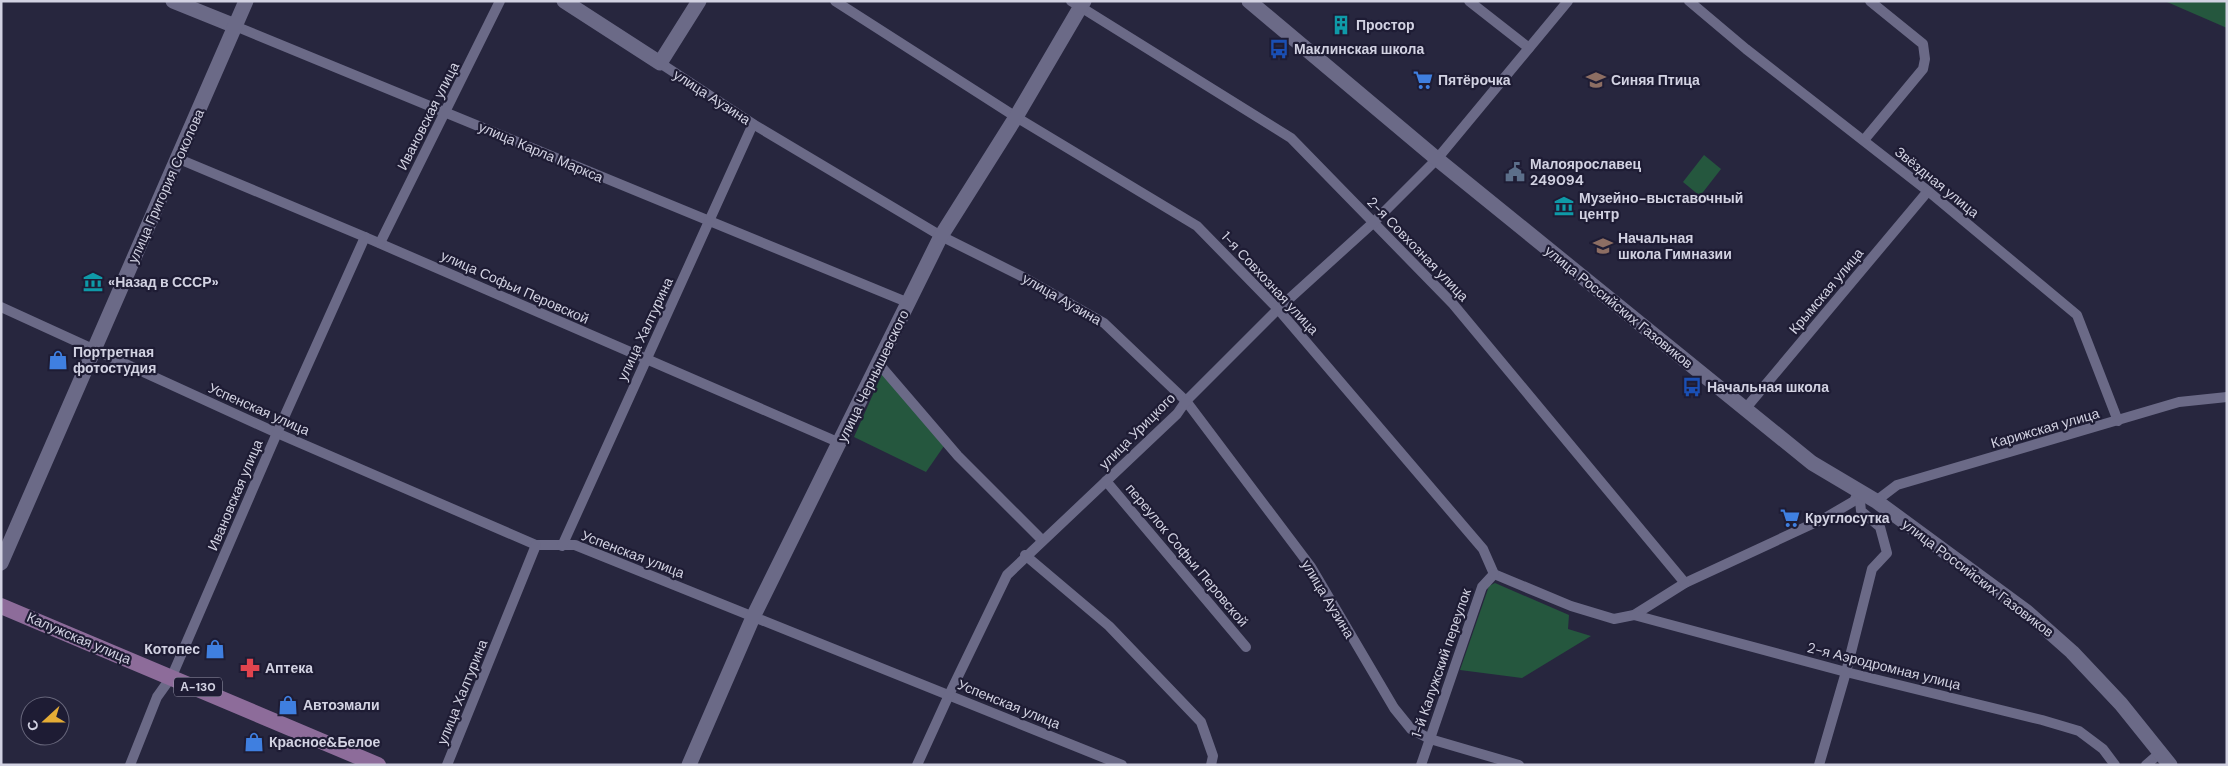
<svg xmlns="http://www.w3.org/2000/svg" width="2228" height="766" font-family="'DM Sans',sans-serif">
  <rect width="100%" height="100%" fill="#27263e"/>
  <g fill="#25573e">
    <path d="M 2167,1 L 2227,1 L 2227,28 L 2167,2 Z"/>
    <path d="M 1704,155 L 1721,169 L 1700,196 L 1683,182 Z"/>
    <path d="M 882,374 L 944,446 L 926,472 L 854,437 Z"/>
    <path d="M 1495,583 L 1569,615 L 1568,629 L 1591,636 L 1522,678 L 1460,670 L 1489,586 Z"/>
  </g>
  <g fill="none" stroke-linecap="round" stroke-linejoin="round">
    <g stroke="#6b6a87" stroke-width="10">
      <path d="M 835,1 L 1016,117 L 1197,226 L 1278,309 L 1483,549 L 1494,574 L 1571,606 L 1614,619 L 1634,615 L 1685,583 L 1825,518 L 1854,501 L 1859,491"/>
      <path d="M 1071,1 L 1291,138 L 1453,304 L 1685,583"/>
      <path d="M 1469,1 L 1529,48"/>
      <path d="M 1689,1 L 1746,49 L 1928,191 L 2077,315 L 2118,421"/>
      <path d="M 235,26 L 909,303"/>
      <path d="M 660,63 L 753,124 L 941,236 L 1025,278 L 1104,323 L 1186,401 L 1311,567 L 1394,708 L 1411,729 L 1430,739 L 1519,765"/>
      <path d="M 1864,140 L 1923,69 L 1925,59 L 1923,44 L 1870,1"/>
      <path d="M 179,159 L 365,237 L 840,443"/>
      <path d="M 380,243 L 500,1"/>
      <path d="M 1,307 L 277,433 L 536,545 L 575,545 L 1122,765"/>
      <path d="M 879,364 L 958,456 L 1042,540"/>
      <path d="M 1746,408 L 1928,191"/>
      <path d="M 1106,481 L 1246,647"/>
      <path d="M 1876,501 L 1897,485 L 2179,402 L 2227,397"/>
      <path d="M 562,546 L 753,124"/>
      <path d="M 1025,555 L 1109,626 L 1201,722 L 1213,756 L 1211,765"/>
      <path d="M 1634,615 L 1846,672 L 2042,720 L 2079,731 L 2103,749 L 2115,765"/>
      <path d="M 130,765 L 157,697 L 172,676 L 277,433 L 365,237"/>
      <path d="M 447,765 L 536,545"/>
      <path d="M 917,765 L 949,695 L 1007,575 L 1177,414 L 1186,401 L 1278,309 L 1374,222 L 1437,159 L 1568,1"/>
      <path d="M 1421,765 L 1482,587 L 1494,574"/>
      <path d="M 1819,765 L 1846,672 L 1872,569 L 1887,553 L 1880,527 L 1861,511 L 1859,491"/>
      <path d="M 2146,765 L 2161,752"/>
    </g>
    <g stroke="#6b6a87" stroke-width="15">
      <path d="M 173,1 L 235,26"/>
      <path d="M 564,1 L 660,63 L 699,1"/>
      <path d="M 1249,1 L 1437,159 L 1812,463 L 1876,501 L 2027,612 L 2072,652 L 2121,704 L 2170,765"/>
      <path d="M 1,563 L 246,1"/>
      <path d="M 689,765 L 754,615 L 941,236 L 1016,117 L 1084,1"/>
    </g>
    <path stroke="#8d6c9a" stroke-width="16" d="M 1,606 L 378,765"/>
  </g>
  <defs>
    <symbol id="building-bare" viewBox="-9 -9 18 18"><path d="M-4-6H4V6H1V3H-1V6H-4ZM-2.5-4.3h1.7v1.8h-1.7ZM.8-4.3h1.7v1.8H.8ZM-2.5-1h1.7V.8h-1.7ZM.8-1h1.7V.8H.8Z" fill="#0f9aa8" stroke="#1e1c34" stroke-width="2.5" paint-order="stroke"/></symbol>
    <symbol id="bus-bare" viewBox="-9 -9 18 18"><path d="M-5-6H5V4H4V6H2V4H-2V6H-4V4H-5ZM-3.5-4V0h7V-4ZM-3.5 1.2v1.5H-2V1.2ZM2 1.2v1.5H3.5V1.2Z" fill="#1a4fb4" stroke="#1e1c34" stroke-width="2.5" paint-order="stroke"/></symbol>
    <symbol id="supermarket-bare" viewBox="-9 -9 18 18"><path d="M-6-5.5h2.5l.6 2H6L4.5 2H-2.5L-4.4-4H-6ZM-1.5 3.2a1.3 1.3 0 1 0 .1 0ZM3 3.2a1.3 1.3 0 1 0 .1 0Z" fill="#3f7fe0" stroke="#1e1c34" stroke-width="2.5" paint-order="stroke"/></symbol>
    <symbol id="school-bare" viewBox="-9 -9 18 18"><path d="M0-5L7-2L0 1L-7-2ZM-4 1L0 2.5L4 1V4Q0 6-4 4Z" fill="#8d6e63" stroke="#1e1c34" stroke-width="2.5" paint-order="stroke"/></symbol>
    <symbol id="civic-bare" viewBox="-9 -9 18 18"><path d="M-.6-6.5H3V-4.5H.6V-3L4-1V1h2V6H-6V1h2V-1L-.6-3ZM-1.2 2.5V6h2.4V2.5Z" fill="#5c6f8a" stroke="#1e1c34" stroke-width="2.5" paint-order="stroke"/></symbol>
    <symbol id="museum-bare" viewBox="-9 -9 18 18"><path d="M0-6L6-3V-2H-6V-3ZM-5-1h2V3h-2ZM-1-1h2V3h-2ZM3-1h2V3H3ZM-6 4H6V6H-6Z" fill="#0f9aa8" stroke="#1e1c34" stroke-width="2.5" paint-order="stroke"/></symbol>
    <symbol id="shop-bare" viewBox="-9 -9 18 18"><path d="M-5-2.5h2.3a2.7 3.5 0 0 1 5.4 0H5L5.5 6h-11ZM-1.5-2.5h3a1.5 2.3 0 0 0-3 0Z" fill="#3f7fe0" stroke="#1e1c34" stroke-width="2.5" paint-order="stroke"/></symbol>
    <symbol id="pharmacy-bare" viewBox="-9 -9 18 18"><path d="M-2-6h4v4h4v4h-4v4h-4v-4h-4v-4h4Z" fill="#e0444e" stroke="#1e1c34" stroke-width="2.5" paint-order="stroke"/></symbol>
  </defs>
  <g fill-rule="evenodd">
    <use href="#building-bare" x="1327" y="11" width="28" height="28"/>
    <use href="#bus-bare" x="1265" y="35" width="28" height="28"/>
    <use href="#supermarket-bare" x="1409" y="66" width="28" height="28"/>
    <use href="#school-bare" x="1582" y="66" width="28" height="28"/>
    <use href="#civic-bare" x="1501" y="158" width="28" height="28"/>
    <use href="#museum-bare" x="1550" y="192" width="28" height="28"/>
    <use href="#school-bare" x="1589" y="232" width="28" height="28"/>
    <use href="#museum-bare" x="79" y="268" width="28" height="28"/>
    <use href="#shop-bare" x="44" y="346" width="28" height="28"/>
    <use href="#bus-bare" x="1678" y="373" width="28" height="28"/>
    <use href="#supermarket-bare" x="1776" y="504" width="28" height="28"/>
    <use href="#shop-bare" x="201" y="635" width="28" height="28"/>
    <use href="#pharmacy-bare" x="236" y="654" width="28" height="28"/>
    <use href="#shop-bare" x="274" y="691" width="28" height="28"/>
    <use href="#shop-bare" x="240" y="728" width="28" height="28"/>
  </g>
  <g text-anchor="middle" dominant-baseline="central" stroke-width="4.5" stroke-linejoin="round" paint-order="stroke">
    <rect fill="#1e1c34" stroke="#9c9bae" stroke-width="1" x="174" y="677.5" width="48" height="19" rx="4"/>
    <g font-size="12" font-weight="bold" fill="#d2d2e2">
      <text x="198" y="687">А-130</text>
    </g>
    <g font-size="14" font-weight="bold" fill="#d2d2e2" stroke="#1e1c34" text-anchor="start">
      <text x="1356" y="25">Простор</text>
      <text x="1294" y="49">Маклинская школа</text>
      <text x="1438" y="80">Пятёрочка</text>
      <text x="1611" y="80">Синяя Птица</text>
      <text x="1530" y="164">Малоярославец<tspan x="1530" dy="16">249094</tspan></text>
      <text x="1579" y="198">Музейно-выставочный<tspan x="1579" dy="16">центр</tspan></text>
      <text x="1618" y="238">Начальная<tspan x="1618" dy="16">школа Гимназии</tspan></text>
      <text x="108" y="282">«Назад в СССР»</text>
      <text x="73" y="352">Портретная<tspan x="73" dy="16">фотостудия</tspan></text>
      <text x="1707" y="387">Начальная школа</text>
      <text x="1805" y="518">Круглосутка</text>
      <text x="200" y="649" text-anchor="end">Котопес</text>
      <text x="265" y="668">Аптека</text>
      <text x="303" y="705">Автоэмали</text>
      <text x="269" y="742">Красное&amp;Белое</text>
    </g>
    <g font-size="14" fill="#d2d2e2" stroke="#1e1c34">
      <text transform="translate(712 97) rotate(33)">улица Аузина</text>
      <text transform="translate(428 116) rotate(-63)">Ивановская улица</text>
      <text transform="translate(541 152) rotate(23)">улица Карла Маркса</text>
      <text transform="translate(1937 182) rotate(39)">Звёздная улица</text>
      <text transform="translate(166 186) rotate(-66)">улица Григория Соколова</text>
      <text transform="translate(1418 249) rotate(46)">2-я Совхозная улица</text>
      <text transform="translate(1270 283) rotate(47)">1-я Совхозная улица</text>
      <text transform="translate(515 287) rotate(24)">улица Софьи Перовской</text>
      <text transform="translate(1826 291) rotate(-50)">Крымская улица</text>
      <text transform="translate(1062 299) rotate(30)">улица Аузина</text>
      <text transform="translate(1619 307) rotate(39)">улица Российских Газовиков</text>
      <text transform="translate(645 329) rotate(-65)">улица Халтурина</text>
      <text transform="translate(873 376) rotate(-64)">улица Чернышевского</text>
      <text transform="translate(259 409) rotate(24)">Успенская улица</text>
      <text transform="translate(2045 428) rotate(-16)">Карижская улица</text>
      <text transform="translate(1137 431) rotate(-45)">улица Урицкого</text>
      <text transform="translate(235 495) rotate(-67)">Ивановская улица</text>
      <text transform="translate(633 554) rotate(21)">Успенская улица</text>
      <text transform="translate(1187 555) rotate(50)">переулок Софьи Перовской</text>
      <text transform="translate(1978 578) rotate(37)">улица Российских Газовиков</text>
      <text transform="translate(1328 599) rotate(59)">улица Аузина</text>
      <text transform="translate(79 638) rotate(23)">Калужская улица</text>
      <text transform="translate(1441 663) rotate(-71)">1-й Калужский переулок</text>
      <text transform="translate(1884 666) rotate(14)">2-я Аэродромная улица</text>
      <text transform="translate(462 692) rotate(-68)">улица Халтурина</text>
      <text transform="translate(1009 704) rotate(22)">Успенская улица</text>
    </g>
  </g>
  <rect width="2228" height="766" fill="none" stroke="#d2d2e2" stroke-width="5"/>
  <g transform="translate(45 721) rotate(249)"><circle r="24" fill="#1e1c34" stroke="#66657a"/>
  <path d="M0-4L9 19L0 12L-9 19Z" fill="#e6ad36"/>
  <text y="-8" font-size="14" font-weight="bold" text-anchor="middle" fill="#d2d2e2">С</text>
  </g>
</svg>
